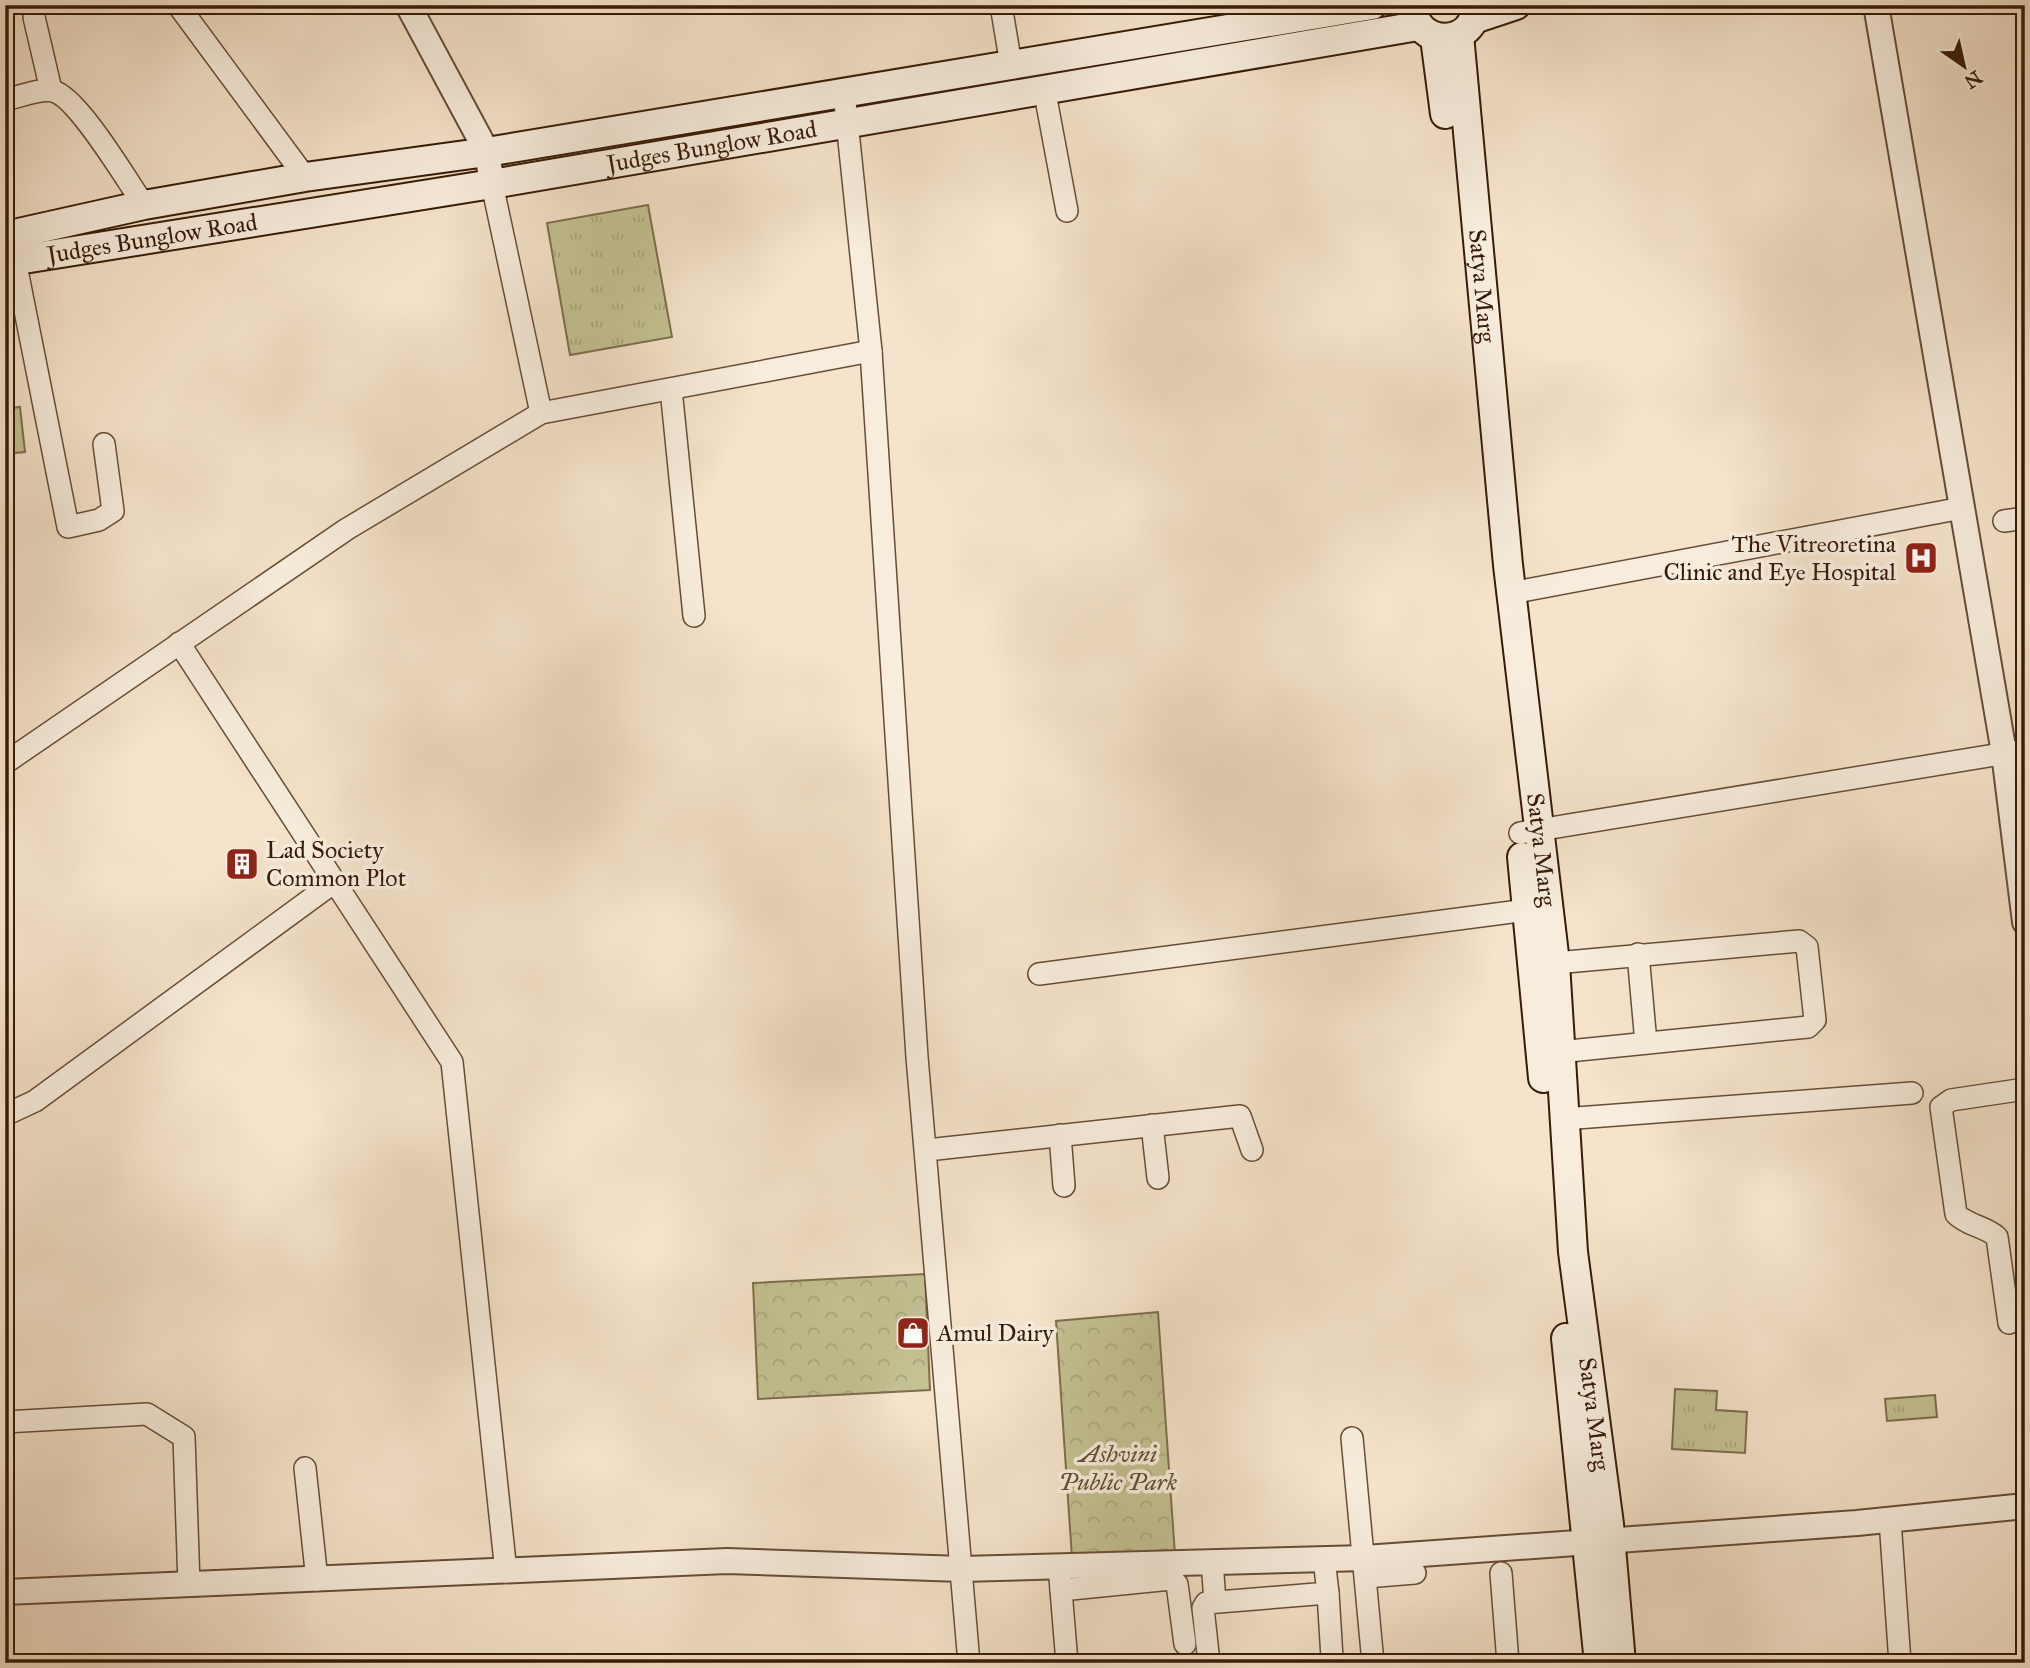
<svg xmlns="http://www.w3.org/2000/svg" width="2030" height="1668" font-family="'IM FELL Great Primer',serif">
  <defs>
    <pattern id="grass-tufts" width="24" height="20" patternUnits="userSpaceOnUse" patternTransform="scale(1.75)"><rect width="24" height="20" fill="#c4c192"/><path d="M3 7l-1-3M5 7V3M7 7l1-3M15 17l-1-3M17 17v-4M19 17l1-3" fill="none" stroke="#a9a57c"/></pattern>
    <pattern id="forest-crowns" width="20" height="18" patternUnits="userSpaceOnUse" patternTransform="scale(1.75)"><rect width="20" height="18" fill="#c4c192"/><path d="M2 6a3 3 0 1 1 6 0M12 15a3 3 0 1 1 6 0" fill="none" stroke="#a9a57c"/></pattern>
  </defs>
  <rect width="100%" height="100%" fill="#f5e3cb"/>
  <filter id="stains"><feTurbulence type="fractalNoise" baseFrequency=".00286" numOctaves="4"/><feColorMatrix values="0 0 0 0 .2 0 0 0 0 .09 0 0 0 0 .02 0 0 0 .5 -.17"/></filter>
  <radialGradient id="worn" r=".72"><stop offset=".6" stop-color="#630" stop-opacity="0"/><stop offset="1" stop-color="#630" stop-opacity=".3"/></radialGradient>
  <g fill="url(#grass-tufts)" stroke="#7e6e4c" stroke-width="2">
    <path d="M 648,205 L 672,337 L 570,355 L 547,223 Z"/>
    <path d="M 20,407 L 25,452 L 5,454 L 5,409 Z"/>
    <path d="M 1675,1389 L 1717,1391 L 1716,1410 L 1747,1412 L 1745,1453 L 1672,1449 Z"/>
    <path d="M 1935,1395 L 1937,1417 L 1887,1421 L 1885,1399 Z"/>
  </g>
  <g fill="url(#forest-crowns)" stroke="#7e6e4c" stroke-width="2">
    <path d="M 925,1274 L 930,1390 L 758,1399 L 753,1283 Z"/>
    <path d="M 1158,1312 L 1175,1555 L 1072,1558 L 1056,1321 Z"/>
  </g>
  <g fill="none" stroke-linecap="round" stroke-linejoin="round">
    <defs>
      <g id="minor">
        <path d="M 178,5 L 305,177"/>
        <path d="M 1001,5 L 1011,65"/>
        <path d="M 34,17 L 51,90"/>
        <path d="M 1044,88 L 1067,211"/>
        <path d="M 844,93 L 871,351 L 917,1057 L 969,1663"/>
        <path d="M 5,100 C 19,97 40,88 53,91 C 78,97 127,181 144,205"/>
        <path d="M 492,184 L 541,413"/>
        <path d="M 15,260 L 68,527 L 99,520 L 113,511 L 104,444"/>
        <path d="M 671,389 L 694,616"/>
        <path d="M 2004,521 L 2025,518"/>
        <path d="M 1511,593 L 1962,508"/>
        <path d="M 179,643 L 452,1062 L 506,1572"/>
        <path d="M 5,763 L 347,529 L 541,413 L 871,351"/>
        <path d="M 1520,833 L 2025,750"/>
        <path d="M 1638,954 L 1646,1043"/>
        <path d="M 1555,963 L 1799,941 L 1807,947 L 1815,1020 L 1808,1027 L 1559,1052"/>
        <path d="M 1039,974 L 1527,910"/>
        <path d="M 5,1115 L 35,1101 L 333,883"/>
        <path d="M 1563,1119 L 1912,1093"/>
        <path d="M 1152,1125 L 1158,1178"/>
        <path d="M 1060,1135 L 1064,1186"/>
        <path d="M 927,1150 L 1240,1116 L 1252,1150"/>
        <path d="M 2009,1323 L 1997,1237 C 1985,1226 1968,1226 1956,1214 L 1941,1107 L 1951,1100 L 2025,1089"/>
        <path d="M 5,1422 L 147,1414 L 184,1437 L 189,1585"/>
        <path d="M 1352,1438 L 1373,1663"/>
        <path d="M 305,1468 L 317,1580"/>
        <path d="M 1890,1520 L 1900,1663"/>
        <path d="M 1212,1561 L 1215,1602"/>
        <path d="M 1501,1573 L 1508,1663"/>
        <path d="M 1366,1577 L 1415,1573"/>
        <path d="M 1060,1578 L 1067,1663"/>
        <path d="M 1061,1590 L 1171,1579 L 1177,1584 L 1185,1644"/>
        <path d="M 1328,1593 L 1332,1658"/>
        <path d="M 1209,1663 L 1203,1608 L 1206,1603 L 1328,1593 L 1324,1559"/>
      </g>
      <g id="tertiary">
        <path d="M 408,5 L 487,152 L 492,184"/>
        <path d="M 1876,5 L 2004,753 L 2025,922"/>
        <path d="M 5,1592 L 727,1561 L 962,1569 L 1365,1558 L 1857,1523 L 2025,1506"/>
      </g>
      <g id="secondary">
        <path d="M 1412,5 C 1414,48 1476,49 1476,5"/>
        <path d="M 1474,19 L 1516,5"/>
        <path id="s1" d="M 1459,35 L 1508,565 L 1555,963 L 1573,1252 L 1609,1524 L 1621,1663"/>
        <path d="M 1435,38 L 1445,114"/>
        <path d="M 5,236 L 144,205 L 305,177 L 487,152 L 1372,5"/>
        <path id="s2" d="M 5,262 L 492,184 L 1418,26"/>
        <path d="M 1522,857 L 1543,1078"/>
        <path d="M 1566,1338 L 1599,1663"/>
      </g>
    </defs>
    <use href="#minor" stroke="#674d37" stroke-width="24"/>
    <use href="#tertiary" stroke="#674d37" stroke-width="28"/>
    <use href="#secondary" stroke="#381b06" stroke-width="32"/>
    <use href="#minor" stroke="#f8eddd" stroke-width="21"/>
    <use href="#tertiary" stroke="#f8eddd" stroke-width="24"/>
    <use href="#secondary" stroke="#f8eddd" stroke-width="28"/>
  </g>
  <defs>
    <symbol id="hospital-square" viewBox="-11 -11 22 22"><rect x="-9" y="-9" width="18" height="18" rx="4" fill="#8f2418" stroke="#f8eddd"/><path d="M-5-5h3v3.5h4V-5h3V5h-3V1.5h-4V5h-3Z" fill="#fff"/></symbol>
    <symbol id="building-square" viewBox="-11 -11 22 22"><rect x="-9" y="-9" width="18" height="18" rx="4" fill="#8f2418" stroke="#f8eddd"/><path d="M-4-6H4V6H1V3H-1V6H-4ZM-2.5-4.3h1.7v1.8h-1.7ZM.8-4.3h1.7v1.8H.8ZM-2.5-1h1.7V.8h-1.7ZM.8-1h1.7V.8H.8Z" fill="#fff"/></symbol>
    <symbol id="shop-square" viewBox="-11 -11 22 22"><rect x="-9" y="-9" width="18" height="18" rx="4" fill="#8f2418" stroke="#f8eddd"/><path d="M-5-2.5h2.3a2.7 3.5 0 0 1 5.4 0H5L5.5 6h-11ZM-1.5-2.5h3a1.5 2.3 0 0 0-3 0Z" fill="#fff"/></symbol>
  </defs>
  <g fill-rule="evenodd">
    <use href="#hospital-square" x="1902" y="539" width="38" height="38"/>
    <use href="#building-square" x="223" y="845" width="38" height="38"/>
    <use href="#shop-square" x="894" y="1314" width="38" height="38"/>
  </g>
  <g text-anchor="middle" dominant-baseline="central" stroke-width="7" stroke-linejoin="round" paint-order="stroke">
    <g font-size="24" fill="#381b06" stroke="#f8eddd">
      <text stroke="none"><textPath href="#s2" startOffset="716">Judges Bunglow Road</textPath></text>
      <text stroke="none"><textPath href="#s2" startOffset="149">Judges Bunglow Road</textPath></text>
      <text stroke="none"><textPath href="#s1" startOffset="252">Satya Marg</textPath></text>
      <text stroke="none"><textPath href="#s1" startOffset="819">Satya Marg</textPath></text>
      <text stroke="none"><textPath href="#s1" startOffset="1386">Satya Marg</textPath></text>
    </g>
    <g font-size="24" fill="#381b06" stroke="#f8eddd" text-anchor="start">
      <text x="1896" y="544" text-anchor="end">The Vitreoretina<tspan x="1896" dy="28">Clinic and Eye Hospital</tspan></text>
      <text x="266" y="850">Lad Society<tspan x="266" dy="28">Common Plot</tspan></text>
      <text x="937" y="1333">Amul Dairy</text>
    </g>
    <g font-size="24" font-style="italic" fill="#624d30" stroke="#f8eddd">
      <text x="1118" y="1454">Ashvini<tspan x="1118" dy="28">Public Park</tspan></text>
    </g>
  </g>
  <rect width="2030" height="1668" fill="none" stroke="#f5e3cb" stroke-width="28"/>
  <rect x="7" y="7" width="2016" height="1654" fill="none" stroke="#381b06" stroke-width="3.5"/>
  <rect x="14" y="14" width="2002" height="1640" fill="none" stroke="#381b06" stroke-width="2"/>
  <g transform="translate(1964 66) rotate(146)" stroke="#f8eddd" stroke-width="5" paint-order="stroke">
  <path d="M0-5L12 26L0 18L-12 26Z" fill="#381b06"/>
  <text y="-10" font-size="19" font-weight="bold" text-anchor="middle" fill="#381b06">N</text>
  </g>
  <rect width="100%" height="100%" filter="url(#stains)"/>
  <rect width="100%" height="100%" fill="url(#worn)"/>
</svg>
